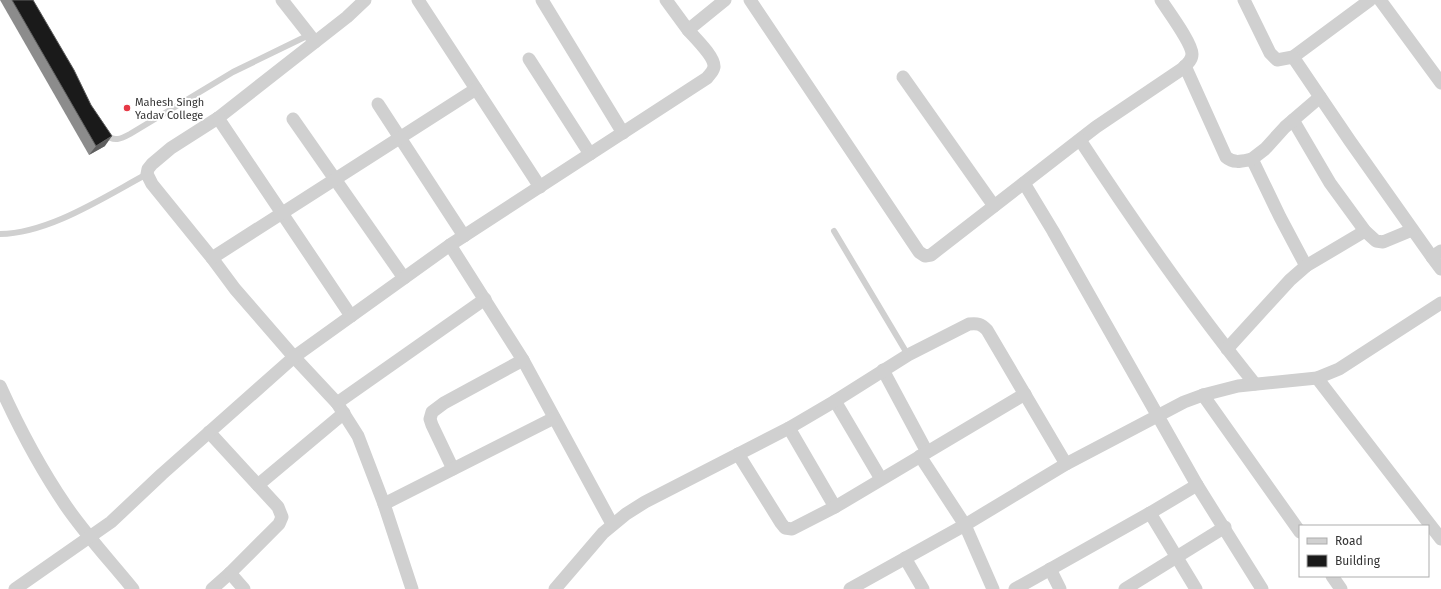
<svg xmlns="http://www.w3.org/2000/svg" width="1441" height="589" font-family="'Fira Sans',sans-serif">
  <rect width="100%" height="100%" fill="#fff"/>
  <g fill="none" stroke-linecap="round" stroke-linejoin="round">
    <g stroke="#d0d0d0" stroke-width="6">
      <path d="M 105,135 C 114,142 121,139 130,134 L 233,72 L 309,35"/>
      <path d="M 834,231 L 908,355"/>
      <path d="M 0,234 C 50,233 104,197 147,174"/>
    </g>
    <g stroke="#d0d0d0" stroke-width="13">
      <path d="M 282,0 L 315,42"/>
      <path d="M 365,0 L 347,17 L 218,118 L 171,148 L 152,164 L 148,169 L 147,174 L 152,184 L 212,258 L 235,289 L 294,357 L 337,403 L 358,436 L 384,504 L 412,589"/>
      <path d="M 418,0 L 540,187"/>
      <path d="M 542,0 L 623,133"/>
      <path d="M 666,0 L 688,30"/>
      <path d="M 750,0 L 919,252 L 925,256 L 931,255 L 1096,127 L 1182,69 C 1186,65 1192,61 1192,54 C 1192,43 1168,11 1161,0"/>
      <path d="M 1244,0 L 1270,53 L 1277,60 L 1293,57 L 1370,0"/>
      <path d="M 1380,0 L 1441,83"/>
      <path d="M 1293,57 L 1350,141 L 1432,257"/>
      <path d="M 529,59 L 590,154"/>
      <path d="M 1185,66 L 1226,157 C 1234,164 1242,161 1252,159 L 1280,217 L 1306,266"/>
      <path d="M 903,77 L 994,206"/>
      <path d="M 378,104 L 464,236"/>
      <path d="M 218,118 L 351,316"/>
      <path d="M 293,119 L 404,278"/>
      <path d="M 1293,120 L 1330,183 L 1365,231 L 1376,241 L 1383,242 L 1412,230"/>
      <path d="M 1080,140 C 1135,224 1192,306 1255,384"/>
      <path d="M 1252,159 L 1265,149 L 1285,127 L 1320,97"/>
      <path d="M 1024,183 L 1053,231 L 1197,485 L 1262,589"/>
      <path d="M 450,245 L 523,360 L 612,524"/>
      <path d="M 1441,251 L 1432,257 L 1441,269"/>
      <path d="M 212,258 L 476,89"/>
      <path d="M 1227,349 L 1290,280 L 1306,266 L 1365,231"/>
      <path d="M 883,370 L 927,452"/>
      <path d="M 1317,378 L 1441,539"/>
      <path d="M 0,386 C 19,428 40,468 66,506 C 86,535 111,562 133,589"/>
      <path d="M 1203,395 L 1300,532"/>
      <path d="M 835,401 L 881,479"/>
      <path d="M 337,403 L 485,299"/>
      <path d="M 789,428 L 835,507"/>
      <path d="M 209,432 L 278,507 L 282,517 L 279,524 L 230,573 L 212,589"/>
      <path d="M 738,454 L 781,523 L 785,528 L 792,529 L 835,507 L 1025,394"/>
      <path d="M 920,456 L 965,525 L 993,589"/>
      <path d="M 453,469 L 432,425 L 430,419 L 432,412 L 444,403 L 523,360"/>
      <path d="M 258,485 L 344,413"/>
      <path d="M 384,504 L 554,418"/>
      <path d="M 1150,513 L 1196,589"/>
      <path d="M 905,558 L 923,589"/>
      <path d="M 1050,569 L 1060,589"/>
      <path d="M 230,573 L 244,589"/>
      <path d="M 1332,576 L 1341,589"/>
      <path d="M 15,589 L 111,522 L 162,474 L 294,357 L 450,245 L 707,78 C 710,74 713,72 714,67 C 715,57 695,38 688,30 L 725,0"/>
      <path d="M 555,589 L 603,533 L 626,514 L 645,502 L 789,428 L 835,401 L 908,355 L 969,324 C 978,323 981,324 987,330 L 1066,464"/>
      <path d="M 850,589 L 965,525 L 1066,464 L 1184,402 L 1203,395 L 1238,386 L 1317,378 L 1339,369 L 1441,303"/>
      <path d="M 1015,589 L 1150,513 L 1197,485"/>
      <path d="M 1125,589 L 1225,527"/>
    </g>
  </g>
  <path fill="#8c8c8c" d="M 0,0 L 33,0 L 105,146 L 89,155 Z"/>
  <path fill="#5f5f5f" d="M 112,136 L 105,146 L 89,155 L 96,146 Z"/>
  <path fill="#1a1a1a" stroke="#5f5f5f" d="M 12,0 L 33,0 L 74,70 L 91,105 L 112,136 L 96,146 Z"/>
  <circle fill="#e63946" stroke="#fff" stroke-width="1.5" cx="127" cy="108" r="4"/>
  <g text-anchor="middle" dominant-baseline="central" stroke-width="4" stroke-linejoin="round" paint-order="stroke">
    <g font-size="11" fill="#333" stroke="#fff" text-anchor="start">
      <text x="135" y="102">Mahesh Singh<tspan x="135" dy="13">Yadav College</tspan></text>
    </g>
  </g>
  <rect x="1299" y="525" width="130" height="52" fill="#ffffff" stroke="#adadad"/>
  <rect x="1307" y="538" width="20" height="6" fill="#d0d0d0" stroke="#adadad"/>
  <text x="1335" y="545" font-size="12" fill="#333333">Road</text>
  <rect x="1307" y="555" width="20" height="12" fill="#1a1a1a" stroke="#adadad"/>
  <text x="1335" y="565" font-size="12" fill="#333333">Building</text>
</svg>
